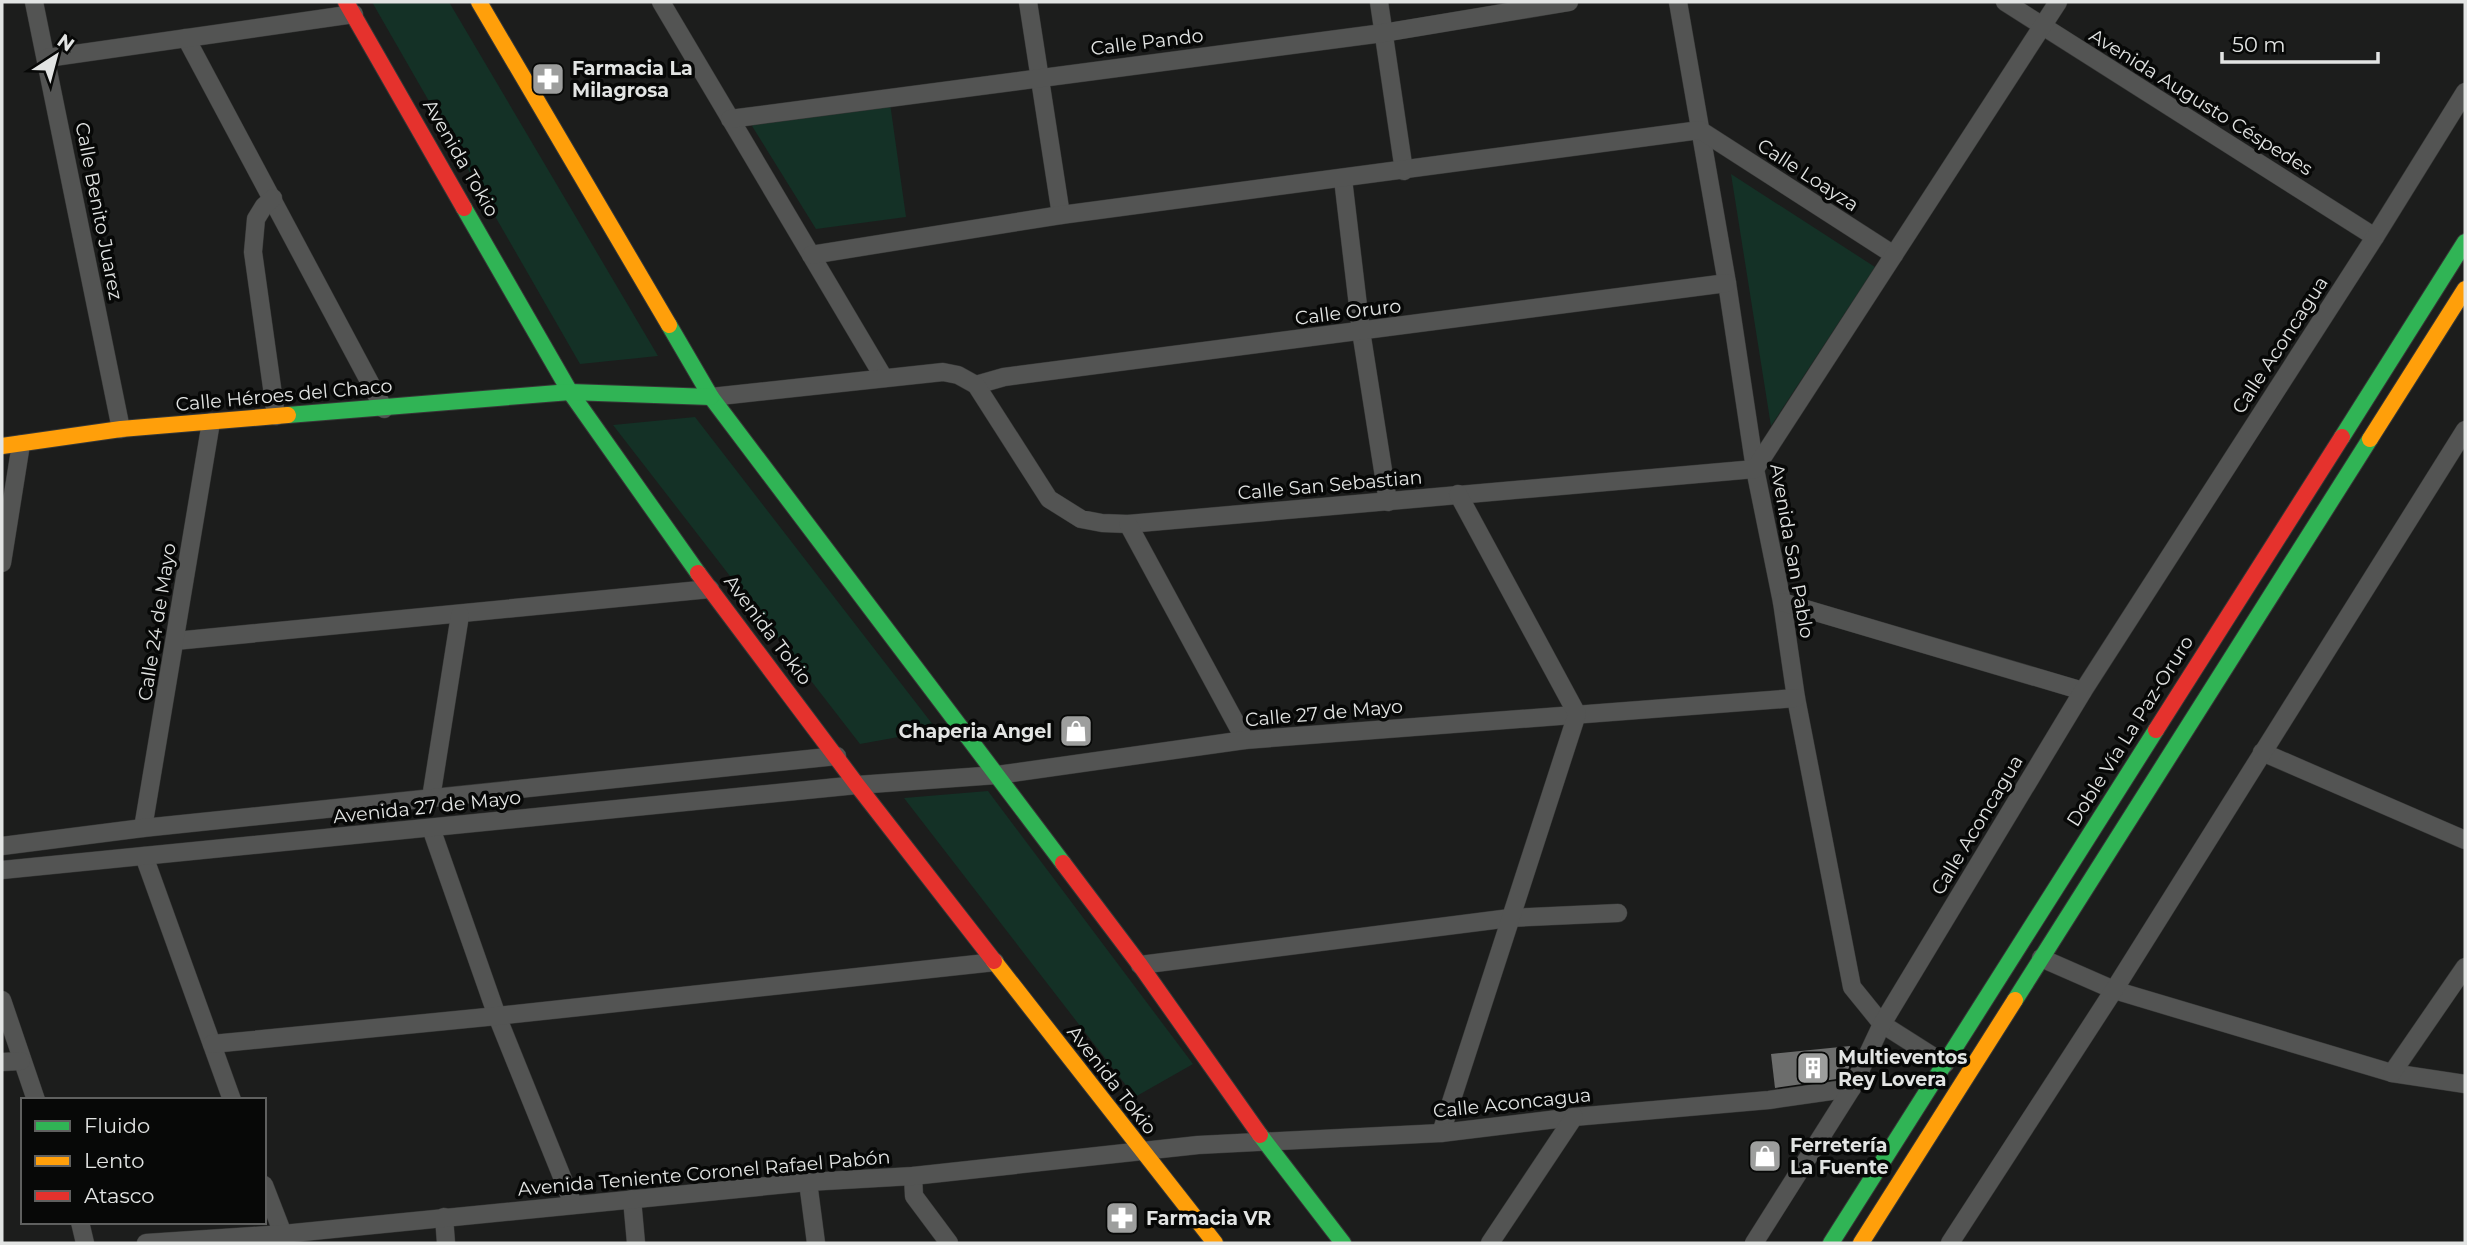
<svg xmlns="http://www.w3.org/2000/svg" width="2467" height="1245" font-family="Montserrat,sans-serif">
  <rect width="100%" height="100%" fill="#1c1d1c"/>
  <g fill="#143126">
    <path d="M 372,2 L 449,2 L 658,356 L 580,364 Z"/>
    <path d="M 890,103 L 906,217 L 816,229 L 752,126 L 755,121 Z"/>
    <path d="M 1731,174 L 1875,267 L 1771,426 Z"/>
    <path d="M 695,417 L 937,730 L 860,744 L 613,425 Z"/>
    <path d="M 988,791 L 1193,1064 L 1135,1097 L 904,798 Z"/>
  </g>
  <path fill="#0007" d="M 1849,1048 L 1857,1061 L 1851,1090 L 1784,1100 L 1777,1087 Z"/>
  <path fill="#6c6d6c" d="M 1850,1046 L 1852,1061 L 1844,1078 L 1775,1088 L 1771,1054 Z"/>
  <g fill="none" stroke-linecap="round" stroke-linejoin="round">
    <defs>
      <g id="street">
        <path d="M 34,2 L 121,429"/>
        <path d="M 661,2 L 884,378"/>
        <path d="M 1028,2 L 1061,215"/>
        <path d="M 1379,2 L 1404,171"/>
        <path d="M 1678,2 L 1727,283 L 1755,469 L 1782,602 L 1796,698 L 1852,987 L 1882,1024 L 1945,1064"/>
        <path d="M 2005,2 L 2375,237"/>
        <path d="M 186,38 L 384,409"/>
        <path d="M 47,58 L 354,14"/>
        <path d="M 730,119 L 1383,33 L 1569,2"/>
        <path d="M 1343,179 L 1361,331 L 1388,502"/>
        <path d="M 273,198 L 264,206 L 256,219 L 253,252 L 276,416"/>
        <path d="M 811,255 L 1061,215 L 1700,130 L 1894,255"/>
        <path d="M 976,385 L 1004,377 L 1727,283"/>
        <path d="M 711,397 L 943,372 L 958,375 L 976,385 L 1049,499 L 1081,519 L 1102,523 L 1128,524 L 1755,469 L 2058,2"/>
        <path d="M 1128,524 L 1245,740"/>
        <path d="M 2,563 L 21,444"/>
        <path d="M 1782,602 L 2083,691"/>
        <path d="M 175,641 L 710,589"/>
        <path d="M 2262,752 L 2465,840"/>
        <path d="M 431,798 L 460,615"/>
        <path d="M 143,828 L 211,422"/>
        <path d="M 431,828 L 497,1016 L 573,1204"/>
        <path d="M 2,846 L 143,828 L 837,756"/>
        <path d="M 144,856 L 232,1100"/>
        <path d="M 2,870 L 857,785 L 997,775 L 1245,740 L 1796,698"/>
        <path d="M 2041,958 L 2114,990 L 2392,1073 L 2465,1084"/>
        <path d="M 1140,965 L 1510,918 L 1618,913"/>
        <path d="M 2,1000 L 36,1100"/>
        <path d="M 212,1044 L 497,1016 L 995,962"/>
        <path d="M 2,1062 L 21,1061"/>
        <path d="M 2392,1073 L 2465,967"/>
        <path d="M 1441,1133 L 1577,714 L 1458,494"/>
        <path d="M 913,1176 L 914,1196 L 949,1243"/>
        <path d="M 808,1182 L 816,1243"/>
        <path d="M 264,1185 L 283,1234"/>
        <path d="M 632,1199 L 636,1243"/>
        <path d="M 444,1217 L 446,1243"/>
        <path d="M 80,1222 L 85,1243"/>
        <path d="M 146,1243 L 283,1234 L 808,1182 L 913,1176 L 1198,1145 L 1441,1133 L 1574,1117 L 1769,1100 L 1852,1088 L 1882,1024 L 2083,691 L 2375,237 L 2465,92"/>
        <path d="M 1490,1243 L 1574,1117"/>
        <path d="M 1754,1243 L 1852,1088"/>
        <path d="M 1950,1243 L 2114,990 L 2465,430"/>
      </g>
      <g id="fast">
        <path d="M 464,208 L 570,392 L 698,573"/>
        <path d="M 669,325 L 711,397 L 1063,863"/>
        <path d="M 288,415 L 570,392 L 711,397"/>
        <path d="M 2342,437 L 2465,242"/>
        <path d="M 2015,1000 L 2370,439"/>
        <path d="M 1260,1135 L 1343,1243"/>
        <path d="M 1831,1243 L 2156,730"/>
      </g>
      <g id="slow">
        <path d="M 479,2 L 669,325"/>
        <path d="M 2370,439 L 2465,289"/>
        <path d="M 2,446 L 121,429 L 288,415"/>
        <path d="M 994,961 L 1215,1243"/>
        <path d="M 1861,1243 L 2015,1000"/>
      </g>
      <g id="jam">
        <path d="M 346,2 L 464,208"/>
        <path d="M 698,573 L 857,785 L 994,961"/>
        <path d="M 2156,730 L 2342,437"/>
        <path d="M 1063,863 L 1140,965 L 1260,1135"/>
      </g>
    </defs>
    <use href="#street" stroke="#363736" stroke-width="19"/>
    <use href="#fast" stroke="#363736" stroke-width="18"/>
    <use href="#slow" stroke="#363736" stroke-width="18"/>
    <use href="#jam" stroke="#363736" stroke-width="18"/>
    <use href="#street" stroke="#535453" stroke-width="18"/>
    <use href="#fast" stroke="#30b455" stroke-width="16"/>
    <use href="#slow" stroke="#ff9f0a" stroke-width="16"/>
    <use href="#jam" stroke="#e5322d" stroke-width="16"/>
  </g>
  <defs>
    <symbol id="pharmacy-square" viewBox="-11 -11 22 22"><rect x="-9" y="-9" width="18" height="18" rx="4" fill="#9d9e9d" stroke="#070807"/><path d="M-2-6h4v4h4v4h-4v4h-4v-4h-4v-4h4Z" fill="#fff"/></symbol>
    <symbol id="shop-square" viewBox="-11 -11 22 22"><rect x="-9" y="-9" width="18" height="18" rx="4" fill="#9d9e9d" stroke="#070807"/><path d="M-5-2.5h2.3a2.7 3.5 0 0 1 5.4 0H5L5.5 6h-11ZM-1.5-2.5h3a1.5 2.3 0 0 0-3 0Z" fill="#fff"/></symbol>
    <symbol id="building-square" viewBox="-11 -11 22 22"><rect x="-9" y="-9" width="18" height="18" rx="4" fill="#9d9e9d" stroke="#070807"/><path d="M-4-6H4V6H1V3H-1V6H-4ZM-2.5-4.3h1.7v1.8h-1.7ZM.8-4.3h1.7v1.8H.8ZM-2.5-1h1.7V.8h-1.7ZM.8-1h1.7V.8H.8Z" fill="#fff"/></symbol>
  </defs>
  <g fill-rule="evenodd">
    <use href="#pharmacy-square" x="529" y="60" width="38" height="38"/>
    <use href="#shop-square" x="1057" y="712" width="38" height="38"/>
    <use href="#building-square" x="1794" y="1049" width="38" height="38"/>
    <use href="#shop-square" x="1746" y="1137" width="38" height="38"/>
    <use href="#pharmacy-square" x="1103" y="1199" width="38" height="38"/>
  </g>
  <g text-anchor="middle" dominant-baseline="central" stroke-width="7" stroke-linejoin="round" paint-order="stroke">
    <g font-size="19" fill="#e2e4e3" stroke="#070807">
      <text transform="translate(1147 42) rotate(-7)">Calle Pando</text>
      <text transform="translate(2201 102) rotate(32)">Avenida Augusto Céspedes</text>
      <text transform="translate(461 158) rotate(60)">Avenida Tokio</text>
      <text transform="translate(1808 175) rotate(33)">Calle Loayza</text>
      <text transform="translate(99 211) rotate(79)">Calle Benito Juarez</text>
      <text transform="translate(1348 312) rotate(-7)">Calle Oruro</text>
      <text transform="translate(2280 345) rotate(-57)">Calle Aconcagua</text>
      <text transform="translate(284 395) rotate(-5)">Calle Héroes del Chaco</text>
      <text transform="translate(1330 485) rotate(-5)">Calle San Sebastian</text>
      <text transform="translate(1792 551) rotate(80)">Avenida San Pablo</text>
      <text transform="translate(157 622) rotate(-81)">Calle 24 de Mayo</text>
      <text transform="translate(768 630) rotate(53)">Avenida Tokio</text>
      <text transform="translate(1324 713) rotate(-5)">Calle 27 de Mayo</text>
      <text transform="translate(2130 731) rotate(-58)">Doble Vía La Paz-Oruro</text>
      <text transform="translate(427 807) rotate(-6)">Avenida 27 de Mayo</text>
      <text transform="translate(1977 825) rotate(-59)">Calle Aconcagua</text>
      <text transform="translate(1112 1080) rotate(52)">Avenida Tokio</text>
      <text transform="translate(1512 1103) rotate(-6)">Calle Aconcagua</text>
      <text transform="translate(704 1173) rotate(-5)">Avenida Teniente Coronel Rafael Pabón</text>
    </g>
    <g font-size="19" font-weight="bold" fill="#e2e4e3" stroke="#070807" text-anchor="start">
      <text x="572" y="68">Farmacia La<tspan x="572" dy="22">Milagrosa</tspan></text>
      <text x="1052" y="731" text-anchor="end">Chaperia Angel</text>
      <text x="1838" y="1057">Multieventos<tspan x="1838" dy="22">Rey Lovera</tspan></text>
      <text x="1790" y="1145">Ferretería<tspan x="1790" dy="22">La Fuente</tspan></text>
      <text x="1146" y="1218">Farmacia VR</text>
    </g>
  </g>
  <rect width="2467" height="1245" fill="none" stroke="#e2e4e3" stroke-width="7"/>
  <rect x="21" y="1098" width="245" height="126" fill="#070807" stroke="#5f605f" stroke-width="2"/>
  <rect x="35" y="1121" width="35" height="10" fill="#30b455" stroke="#5f605f" stroke-width="2"/>
  <text x="84" y="1133" font-size="21" fill="#e2e4e3">Fluido</text>
  <rect x="35" y="1156" width="35" height="10" fill="#ff9f0a" stroke="#5f605f" stroke-width="2"/>
  <text x="84" y="1168" font-size="21" fill="#e2e4e3">Lento</text>
  <rect x="35" y="1191" width="35" height="10" fill="#e5322d" stroke="#5f605f" stroke-width="2"/>
  <text x="84" y="1203" font-size="21" fill="#e2e4e3">Atasco</text>
  <g transform="translate(56 56) rotate(36)" stroke="#070807" stroke-width="5" paint-order="stroke">
  <path d="M0-5L12 26L0 18L-12 26Z" fill="#e2e4e3"/>
  <text y="-10" font-size="19" font-weight="bold" text-anchor="middle" fill="#e2e4e3">N</text>
  </g>
  <path d="M2222 52v10h156v-10" fill="none" stroke="#e2e4e3" stroke-width="3.5"/>
  <text x="2232" y="52" font-size="21" fill="#e2e4e3" stroke="#070807" stroke-width="5" paint-order="stroke">50 m</text>
</svg>
